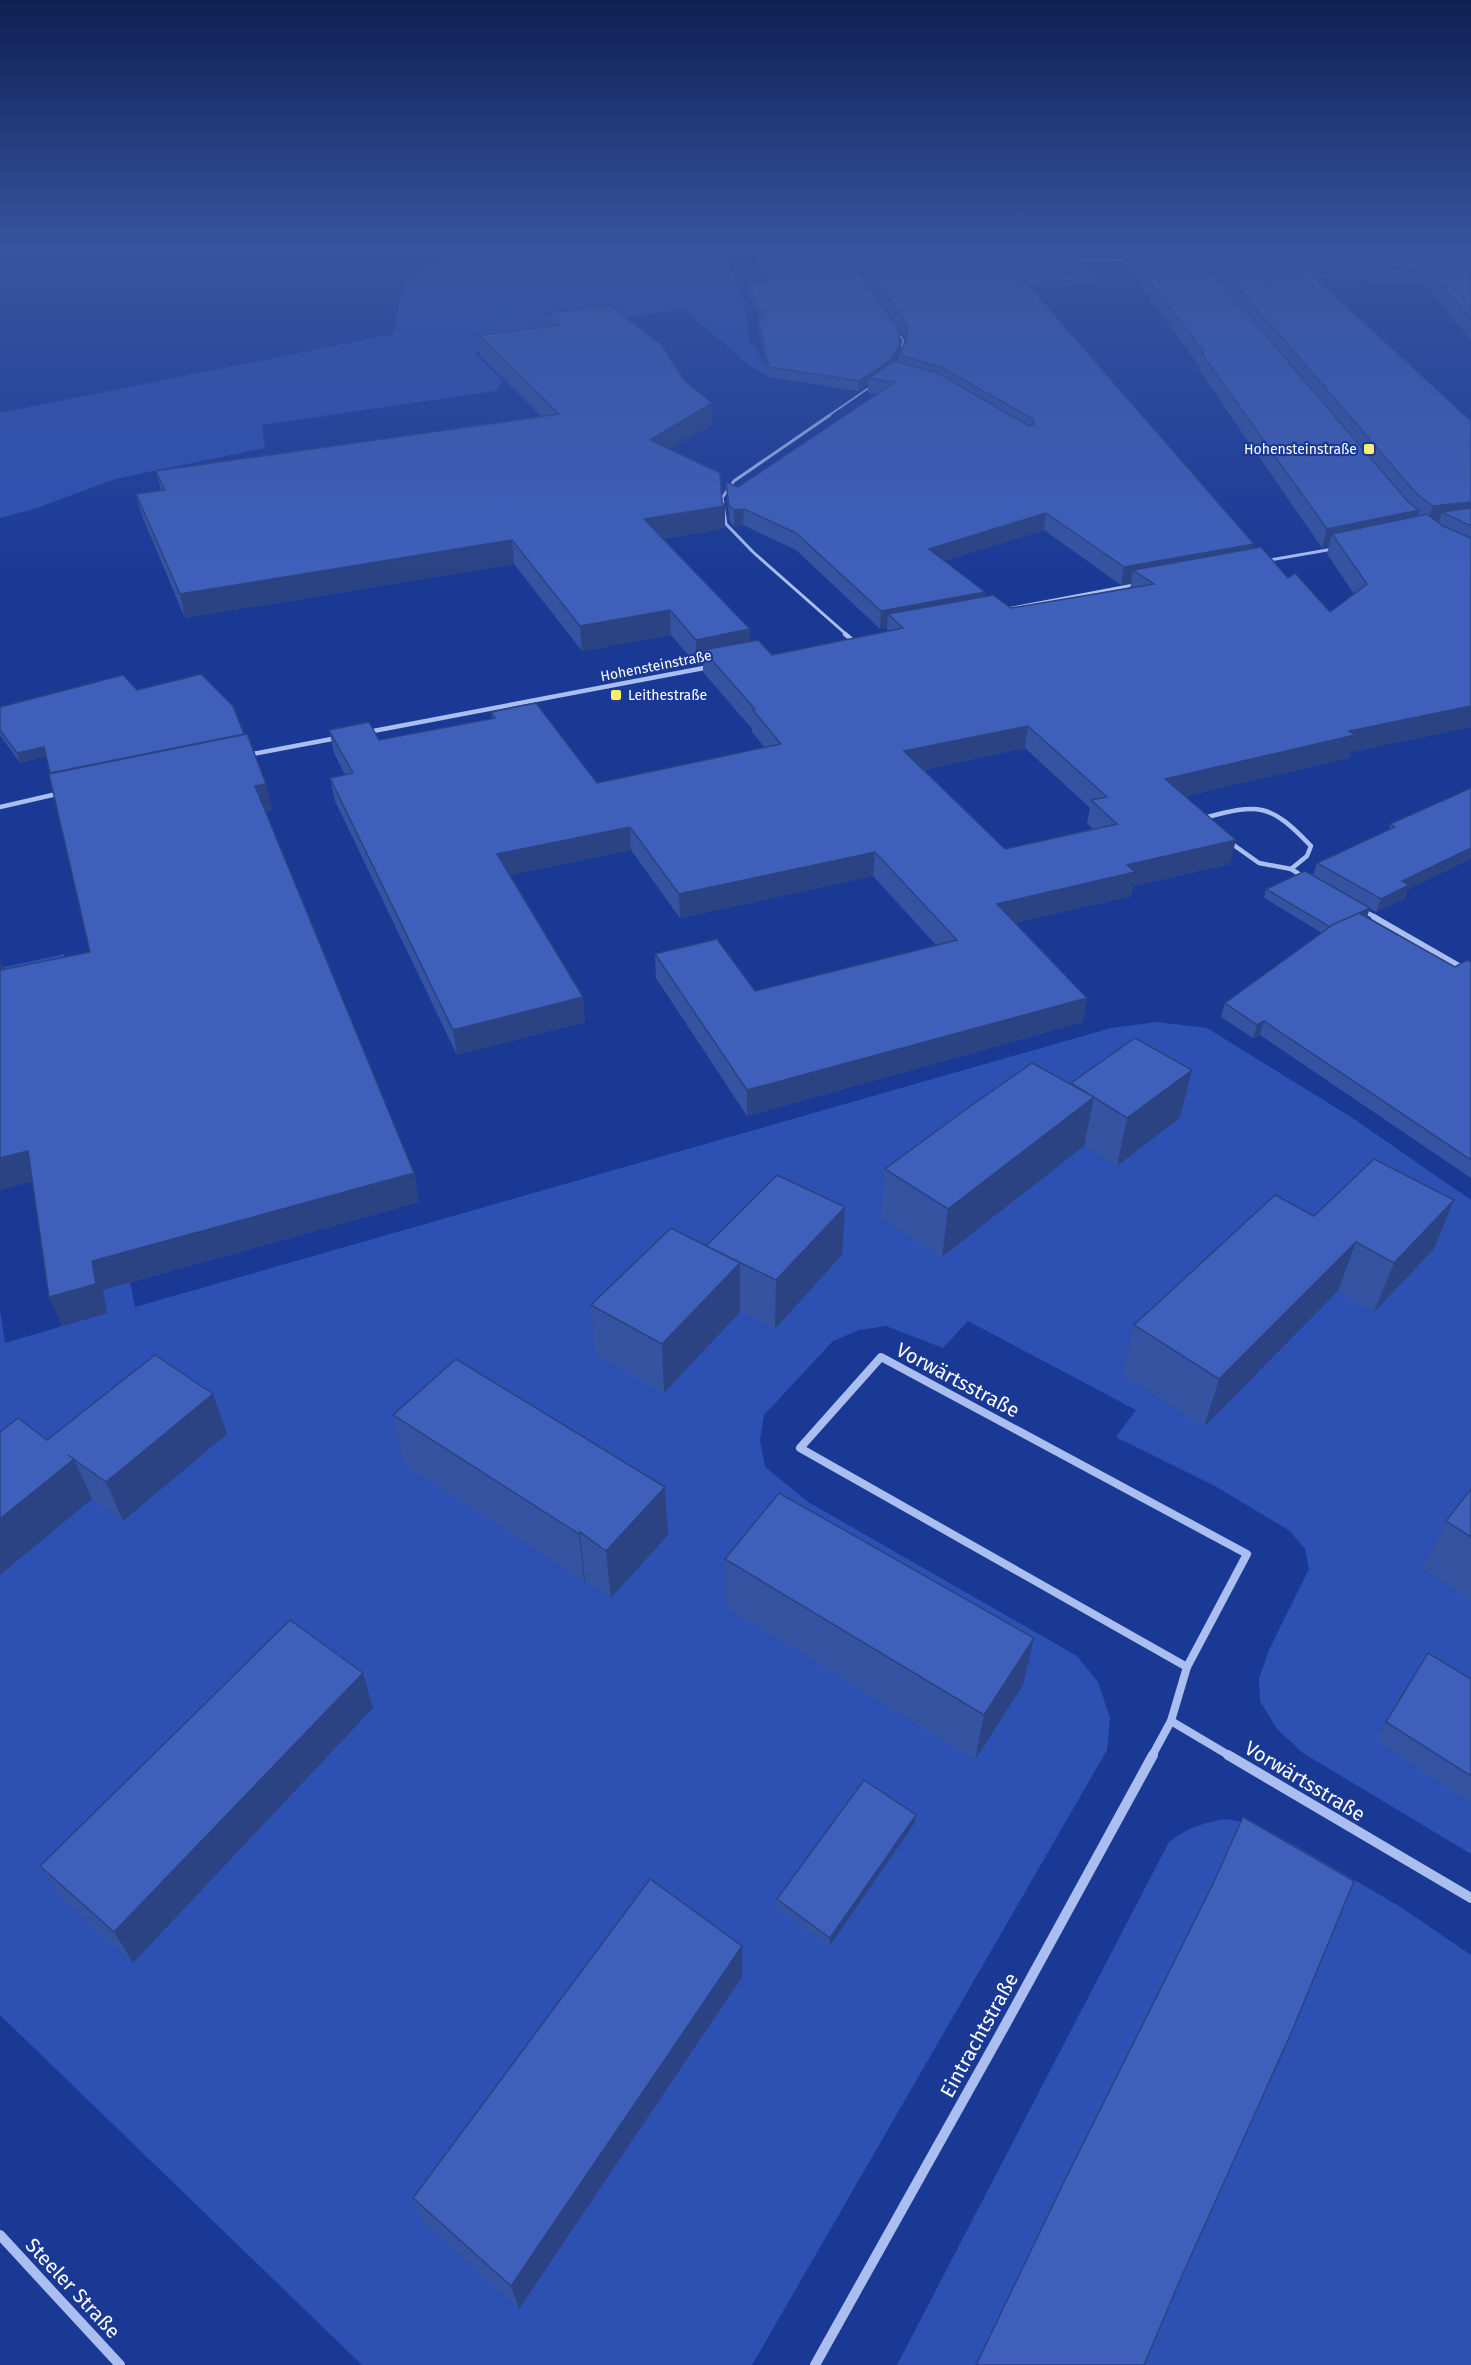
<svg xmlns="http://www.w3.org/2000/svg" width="1471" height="2365" font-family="'Fira Sans',sans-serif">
  <rect width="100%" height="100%" fill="#193995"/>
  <g fill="#2d51b3">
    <path d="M 449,246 L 721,246 L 744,300 L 749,339 L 774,378 L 751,367 L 684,309 L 502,336 L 475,354 L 503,381 L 495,391 L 262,425 L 265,448 L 115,479 L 37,508 L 0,518 L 0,413 L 393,334 C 397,320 399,293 406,282 C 416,265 441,269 449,246 Z"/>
    <path d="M 64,954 L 135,1307 L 1111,1028 L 1157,1022 L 1207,1028 L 1351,1117 L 1471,1200 L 1471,1854 L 1303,1753 L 1277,1729 L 1260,1701 L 1259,1679 L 1269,1650 L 1309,1569 L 1305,1549 L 1290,1531 L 1215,1486 L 1116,1437 L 1136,1410 L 968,1321 L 943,1348 L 886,1326 L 859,1330 L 833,1341 L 764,1415 L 760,1440 L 765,1467 L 808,1502 L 1077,1656 L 1098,1682 L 1110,1718 L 1107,1750 L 752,2365 L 362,2365 L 0,2015 L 0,1310 L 5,1343 L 107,1313 L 0,979 L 0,968 Z"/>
    <path d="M 1227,1819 L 1257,1825 L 1303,1850 L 1399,1906 L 1471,1955 L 1471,2365 L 897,2365 L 1169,1842 C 1187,1828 1204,1822 1227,1819 Z"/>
  </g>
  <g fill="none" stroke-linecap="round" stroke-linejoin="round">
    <g stroke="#abbef0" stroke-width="2">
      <path d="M 1074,260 L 1129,260"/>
      <path d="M 896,330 L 903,340 L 901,357"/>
      <path d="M 828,416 L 873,385"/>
    </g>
    <g stroke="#abbef0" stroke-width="3">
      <path d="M 830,415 L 734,481 L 722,498 L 726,524 L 753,552 L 847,635"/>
      <path d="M 1264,561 L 1333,549"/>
      <path d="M 1007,609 L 1139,584"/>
    </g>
    <g stroke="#abbef0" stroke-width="4.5">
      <path d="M 845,634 L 851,639"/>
      <path d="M 368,732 L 709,667"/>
      <path d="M 247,755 L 337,738"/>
      <path d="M 0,807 L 61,793"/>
      <path d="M 1206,820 L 1204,818 C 1259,803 1270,803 1311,846 L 1307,856 L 1291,869"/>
      <path d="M 1228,841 L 1259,863 L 1291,869 L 1304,877"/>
      <path d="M 1362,910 L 1377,918"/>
    </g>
    <path stroke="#abbef0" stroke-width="6" d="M 1374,917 L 1471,973"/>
    <g stroke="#abbef0" stroke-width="8">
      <path d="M 881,1357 L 1247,1554 L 1187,1667 L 800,1448 Z"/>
      <path d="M 1171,1721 L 1230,1756"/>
      <path d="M 1152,1756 L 1171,1721 L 1187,1667"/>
    </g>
    <g stroke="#abbef0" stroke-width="10">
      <path d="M 1228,1755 L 1471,1898"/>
      <path d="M 0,2235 L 120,2365"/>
      <path d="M 815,2365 L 1003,2029 L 1153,1755"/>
    </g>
  </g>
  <g fill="#3553a1" fill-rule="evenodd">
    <path d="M 750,246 L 842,246 L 900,332 L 899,354 L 894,361 L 898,362 L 898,355 L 906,342 L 906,339 L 857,265 L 857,259 L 853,259 L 844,246 L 1054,246 L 1057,249 L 1057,251 L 1097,272 L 1096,285 L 1030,287 L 1254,544 L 1253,548 L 1330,612 L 1354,594 L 1327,554 L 1329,546 L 1322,548 L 1199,370 L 1200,367 L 1123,263 L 1124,257 L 1118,257 L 1110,246 L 1471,246 L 1471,340 L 1425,286 L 1314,277 L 1471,421 L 1471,727 L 1351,752 L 1349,758 L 1185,796 L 1230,864 L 1133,886 L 1131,896 L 1015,923 L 1083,1022 L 747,1116 L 656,978 L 655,954 L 755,991 L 936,945 L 873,876 L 680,918 L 631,850 L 510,875 L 583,997 L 585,1022 L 457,1055 L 335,801 L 330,778 L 345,775 L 334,753 L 329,730 L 379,740 L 492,719 L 491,712 L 597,783 L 765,748 L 752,732 L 752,729 L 703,672 L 703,663 L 696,664 L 671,635 L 582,651 L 514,564 L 185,618 L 142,516 L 136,494 L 161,490 L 156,471 L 542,417 L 480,355 L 479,335 L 546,327 L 545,313 L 712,424 L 670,449 L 725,506 L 725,528 L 663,539 L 750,629 L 750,641 L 772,655 L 887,632 L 887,628 L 880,629 L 796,550 L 743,525 L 734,527 L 730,522 L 727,498 L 726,482 L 738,487 L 877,394 L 868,393 L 868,384 L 858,391 L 769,377 L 758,327 L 758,318 L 760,318 L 746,291 L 746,282 L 769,281 ZM 1044,530 L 1121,585 L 1131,583 L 1130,588 L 1011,608 L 985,597 L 985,592 L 944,561 ZM 1025,748 L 1090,808 L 1087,823 L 1093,829 L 1005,849 L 923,770 Z"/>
    <path d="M 137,690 L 244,734 L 266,784 L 272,810 L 265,812 L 414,1173 L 419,1202 L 103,1290 L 107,1313 L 62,1326 L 32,1181 L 0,1190 L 4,969 L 90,952 L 46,756 L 20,763 L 0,735 L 0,707 Z"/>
    <path d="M 1471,788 L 1407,890 L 1405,899 L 1376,912 L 1369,908 L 1367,917 L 1455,967 L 1471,962 L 1471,1178 L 1260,1035 L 1253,1038 L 1221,1017 L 1225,1003 L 1322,933 L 1264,898 L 1266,889 L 1313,876 L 1317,863 L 1389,830 L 1390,824 Z"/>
    <path d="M 1192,1070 L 1180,1118 L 1117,1166 L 1084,1145 L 942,1257 L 881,1218 L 885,1169 L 1071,1085 L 1071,1083 Z"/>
    <path d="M 1454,1200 L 1434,1249 L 1374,1312 L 1338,1291 L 1204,1427 L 1122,1374 L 1134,1325 L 1314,1216 Z"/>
    <path d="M 706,1246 L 842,1255 L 775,1329 L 740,1311 L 664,1393 L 595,1354 L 591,1305 Z"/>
    <path d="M 393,1415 L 668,1535 L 611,1598 L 585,1580 L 584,1582 L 404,1464 Z"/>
    <path d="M 227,1434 L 123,1521 L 92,1499 L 47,1440 Z"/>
    <path d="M 1471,1489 L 1471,1600 L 1422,1568 L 1446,1521 Z"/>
    <path d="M 725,1559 L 1034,1638 L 1023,1685 L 975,1760 L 726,1607 Z"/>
    <path d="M 1471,1679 L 1471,1802 L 1376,1740 L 1386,1722 Z"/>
    <path d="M 373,1708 L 133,1963 L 61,1898 L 40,1866 Z"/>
    <path d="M 916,1815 L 914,1824 L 829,1947 L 776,1907 L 777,1899 Z"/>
    <path d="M 742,1977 L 519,2309 L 424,2223 L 413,2198 Z"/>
  </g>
  <g fill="#2b4383">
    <path d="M 899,345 L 899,354 L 889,370 L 869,378 L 868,384 L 858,391 L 859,381 Z"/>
    <path d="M 712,403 L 712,424 L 651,461 L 650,440 Z"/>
    <path d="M 1471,502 L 1471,521 L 1442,512 L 1438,524 L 1427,525 L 1433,506 Z"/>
    <path d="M 725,506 L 725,528 L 645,542 L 644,519 Z"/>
    <path d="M 744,509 L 743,525 L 734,527 L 734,510 Z"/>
    <path d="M 1419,510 L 1414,528 L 1332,534 L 1329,546 L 1322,548 L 1327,529 Z"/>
    <path d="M 1046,513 L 1044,530 L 928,566 L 929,549 Z"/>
    <path d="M 512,540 L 514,564 L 185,618 L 180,594 Z"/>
    <path d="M 1254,544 L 1251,561 L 1133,570 L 1131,583 L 1121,585 L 1124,567 Z"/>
    <path d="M 985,592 L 983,610 L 888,614 L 887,628 L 880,629 L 881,611 Z"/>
    <path d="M 670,610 L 671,635 L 582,651 L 580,626 Z"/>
    <path d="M 750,629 L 750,654 L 703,650 L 703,663 L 696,664 L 696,640 Z"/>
    <path d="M 1471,706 L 1471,727 L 1351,752 L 1349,758 L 1161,802 L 1165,779 L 1349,731 Z"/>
    <path d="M 1028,726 L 1025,748 L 902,774 L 904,751 Z"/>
    <path d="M 44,747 L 47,756 L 20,763 L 17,753 Z"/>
    <path d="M 266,784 L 272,810 L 261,812 L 255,786 Z"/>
    <path d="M 630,827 L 631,850 L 500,877 L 497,854 Z"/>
    <path d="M 1236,840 L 1230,864 L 1133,886 L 1131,896 L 993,928 L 997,904 L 1127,865 Z"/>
    <path d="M 1471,848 L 1471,859 L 1407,890 L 1405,899 L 1376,912 L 1381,899 L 1402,881 Z"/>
    <path d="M 875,852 L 873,876 L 680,918 L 679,894 Z"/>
    <path d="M 1370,908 L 1367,917 L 1330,927 Z"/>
    <path d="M 0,959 L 7,977 L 11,998 L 0,967 Z"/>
    <path d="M 583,997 L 585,1022 L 457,1055 L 453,1030 Z"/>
    <path d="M 1087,998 L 1083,1022 L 747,1116 L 747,1090 Z"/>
    <path d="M 1264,1021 L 1260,1035 L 1253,1038 L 1257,1025 Z"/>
    <path d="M 1192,1070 L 1180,1118 L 1117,1166 L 1127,1118 Z"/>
    <path d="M 1094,1097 L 1084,1146 L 942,1257 L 948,1209 Z"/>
    <path d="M 28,1151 L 39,1180 L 0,1190 L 0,1158 Z"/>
    <path d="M 414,1173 L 419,1202 L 103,1290 L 107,1313 L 62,1326 L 49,1297 L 92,1261 Z"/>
    <path d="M 1454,1200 L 1434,1249 L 1374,1312 L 1394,1263 Z"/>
    <path d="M 845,1207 L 842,1255 L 775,1329 L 776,1280 Z"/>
    <path d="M 1356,1242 L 1338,1291 L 1204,1427 L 1219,1379 Z"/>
    <path d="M 740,1263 L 740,1312 L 664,1393 L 662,1344 Z"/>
    <path d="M 213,1394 L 227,1434 L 123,1521 L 106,1482 Z"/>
    <path d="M 74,1459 L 92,1499 L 0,1575 L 0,1519 Z"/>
    <path d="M 665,1487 L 668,1535 L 611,1598 L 606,1551 Z"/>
    <path d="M 580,1532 L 585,1580 L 584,1582 L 579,1534 Z"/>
    <path d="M 1034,1638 L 1023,1685 L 975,1760 L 984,1715 Z"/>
    <path d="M 363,1673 L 373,1708 L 133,1963 L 114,1932 Z"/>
    <path d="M 916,1815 L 914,1824 L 829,1947 L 830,1938 Z"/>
    <path d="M 742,1946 L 742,1977 L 519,2309 L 511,2286 Z"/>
  </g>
  <g fill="#3e60bb" stroke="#2b4383" stroke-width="1.5" fill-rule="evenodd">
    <path d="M 754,246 L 842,246 L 900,332 L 899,345 L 890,360 L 859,381 L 769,367 L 758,318 L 765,318 L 746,282 L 773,281 Z"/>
    <path d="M 850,246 L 1054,246 L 1057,249 L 853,250 Z"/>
    <path d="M 1418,246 L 1471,246 L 1471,247 Z"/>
    <path d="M 1204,248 L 1471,253 L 1471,318 L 1429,270 L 1295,259 L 1471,421 L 1471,502 L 1433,506 L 1417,494 Z"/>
    <path d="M 1125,249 L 1192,249 L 1409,503 L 1419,510 L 1327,529 L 1202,354 L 1204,352 Z"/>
    <path d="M 1067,251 L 1097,272 L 1019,274 L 1254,544 L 1124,567 L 1046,513 L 929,549 L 985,592 L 881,611 L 796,533 L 744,509 L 734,510 L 729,506 L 726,482 L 738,487 L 895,382 L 869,378 L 894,361 L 938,373 L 1029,426 L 1034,424 L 1033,419 L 941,367 L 898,355 L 906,342 L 907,325 L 858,253 Z"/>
    <path d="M 609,305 L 662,345 L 684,380 L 712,403 L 650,440 L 720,473 L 722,502 L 725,506 L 644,519 L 750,629 L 696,640 L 670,610 L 580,626 L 512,540 L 180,594 L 136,494 L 165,490 L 156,471 L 559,414 L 479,335 L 560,325 L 545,313 Z"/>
    <path d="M 1471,508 L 1471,526 L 1442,512 Z"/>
    <path d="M 1427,514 L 1443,526 L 1471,538 L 1471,706 L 1349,731 L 1355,735 L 1165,779 L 1236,840 L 1127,865 L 1135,872 L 997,904 L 1087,998 L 747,1090 L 655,954 L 717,939 L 755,991 L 957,940 L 875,852 L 679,894 L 630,827 L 497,854 L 583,997 L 453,1030 L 330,778 L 353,773 L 329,730 L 369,722 L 379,740 L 495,718 L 491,712 L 536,703 L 597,783 L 781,744 L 753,710 L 755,709 L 703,650 L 758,640 L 772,655 L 903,628 L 888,614 L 993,595 L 1011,608 L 1154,584 L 1133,570 L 1261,547 L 1288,578 L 1295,573 L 1330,612 L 1367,584 L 1332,534 ZM 1028,726 L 1107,797 L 1091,800 L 1117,824 L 1005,849 L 904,751 Z"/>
    <path d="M 201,674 L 233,706 L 244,734 L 50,773 L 44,747 L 17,753 L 0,730 L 0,707 L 123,675 L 137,690 Z"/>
    <path d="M 247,734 L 266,784 L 255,786 L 414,1173 L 92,1261 L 96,1284 L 49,1297 L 28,1151 L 0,1158 L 0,967 L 1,970 L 90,952 L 49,774 Z"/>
    <path d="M 1471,788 L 1471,848 L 1402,881 L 1409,885 L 1381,899 L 1317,863 L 1395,827 L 1390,824 Z"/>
    <path d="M 1305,871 L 1370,908 L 1330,927 L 1266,889 Z"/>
    <path d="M 1359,913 L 1455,967 L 1467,960 L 1471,962 L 1471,1160 L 1264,1021 L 1257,1025 L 1225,1003 L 1334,924 Z"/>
    <path d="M 1135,1038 L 1192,1070 L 1127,1118 L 1071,1083 Z"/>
    <path d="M 1032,1063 L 1094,1097 L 948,1209 L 885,1169 L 965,1110 Z"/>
    <path d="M 1374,1159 L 1454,1200 L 1394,1263 L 1356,1242 L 1219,1379 L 1134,1325 L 1275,1195 L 1314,1216 Z"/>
    <path d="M 777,1175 L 845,1207 L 776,1280 L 706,1246 Z"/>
    <path d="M 671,1228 L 740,1263 L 662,1344 L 591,1305 Z"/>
    <path d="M 155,1355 L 213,1394 L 106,1482 L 68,1455 L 74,1459 L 0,1519 L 0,1432 L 18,1418 L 47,1440 Z"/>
    <path d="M 456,1359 L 665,1487 L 606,1551 L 580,1532 L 579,1534 L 393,1415 Z"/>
    <path d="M 1471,1489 L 1471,1537 L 1446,1521 Z"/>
    <path d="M 779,1493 L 1034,1638 L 984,1715 L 725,1559 Z"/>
    <path d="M 290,1620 L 363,1673 L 114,1932 L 40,1866 Z"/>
    <path d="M 1428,1653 L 1471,1679 L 1471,1776 L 1386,1722 Z"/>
    <path d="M 864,1780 L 916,1815 L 830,1938 L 777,1899 Z"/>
    <path d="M 1243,1817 L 1354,1881 L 1292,2031 L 1180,2280 L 1144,2365 L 976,2365 L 1061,2188 L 1213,1884 Z"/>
    <path d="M 650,1879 L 742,1946 L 511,2286 L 413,2198 Z"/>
  </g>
  <linearGradient id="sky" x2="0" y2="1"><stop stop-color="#0e1f52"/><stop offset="0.43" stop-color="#3854a0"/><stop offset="1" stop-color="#3854a0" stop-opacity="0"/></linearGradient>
  <rect width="1471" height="577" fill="url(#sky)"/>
  <g fill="#ffee6a" stroke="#193995" stroke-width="2">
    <rect x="1363" y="443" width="12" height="12" rx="3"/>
    <rect x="610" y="689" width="12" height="12" rx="3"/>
  </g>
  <g text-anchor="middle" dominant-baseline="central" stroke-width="4.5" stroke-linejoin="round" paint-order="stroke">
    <g font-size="14" fill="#fff" stroke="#193995" text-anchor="end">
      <text x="1357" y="449">Hohensteinstraße</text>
      <text x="628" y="695" text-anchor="start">Leithestraße</text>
    </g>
    <g font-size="14" fill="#fff" stroke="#193995">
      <text transform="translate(656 666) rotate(-11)">Hohensteinstraße</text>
    </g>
    <g font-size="20" fill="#fff" stroke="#193995">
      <text transform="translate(958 1380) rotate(28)">Vorwärtsstraße</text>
      <text transform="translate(1305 1781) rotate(31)">Vorwärtsstraße</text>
      <text transform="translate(979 2035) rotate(-61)">Eintrachtstraße</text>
      <text transform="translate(73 2288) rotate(47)">Steeler Straße</text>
    </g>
  </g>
</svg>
